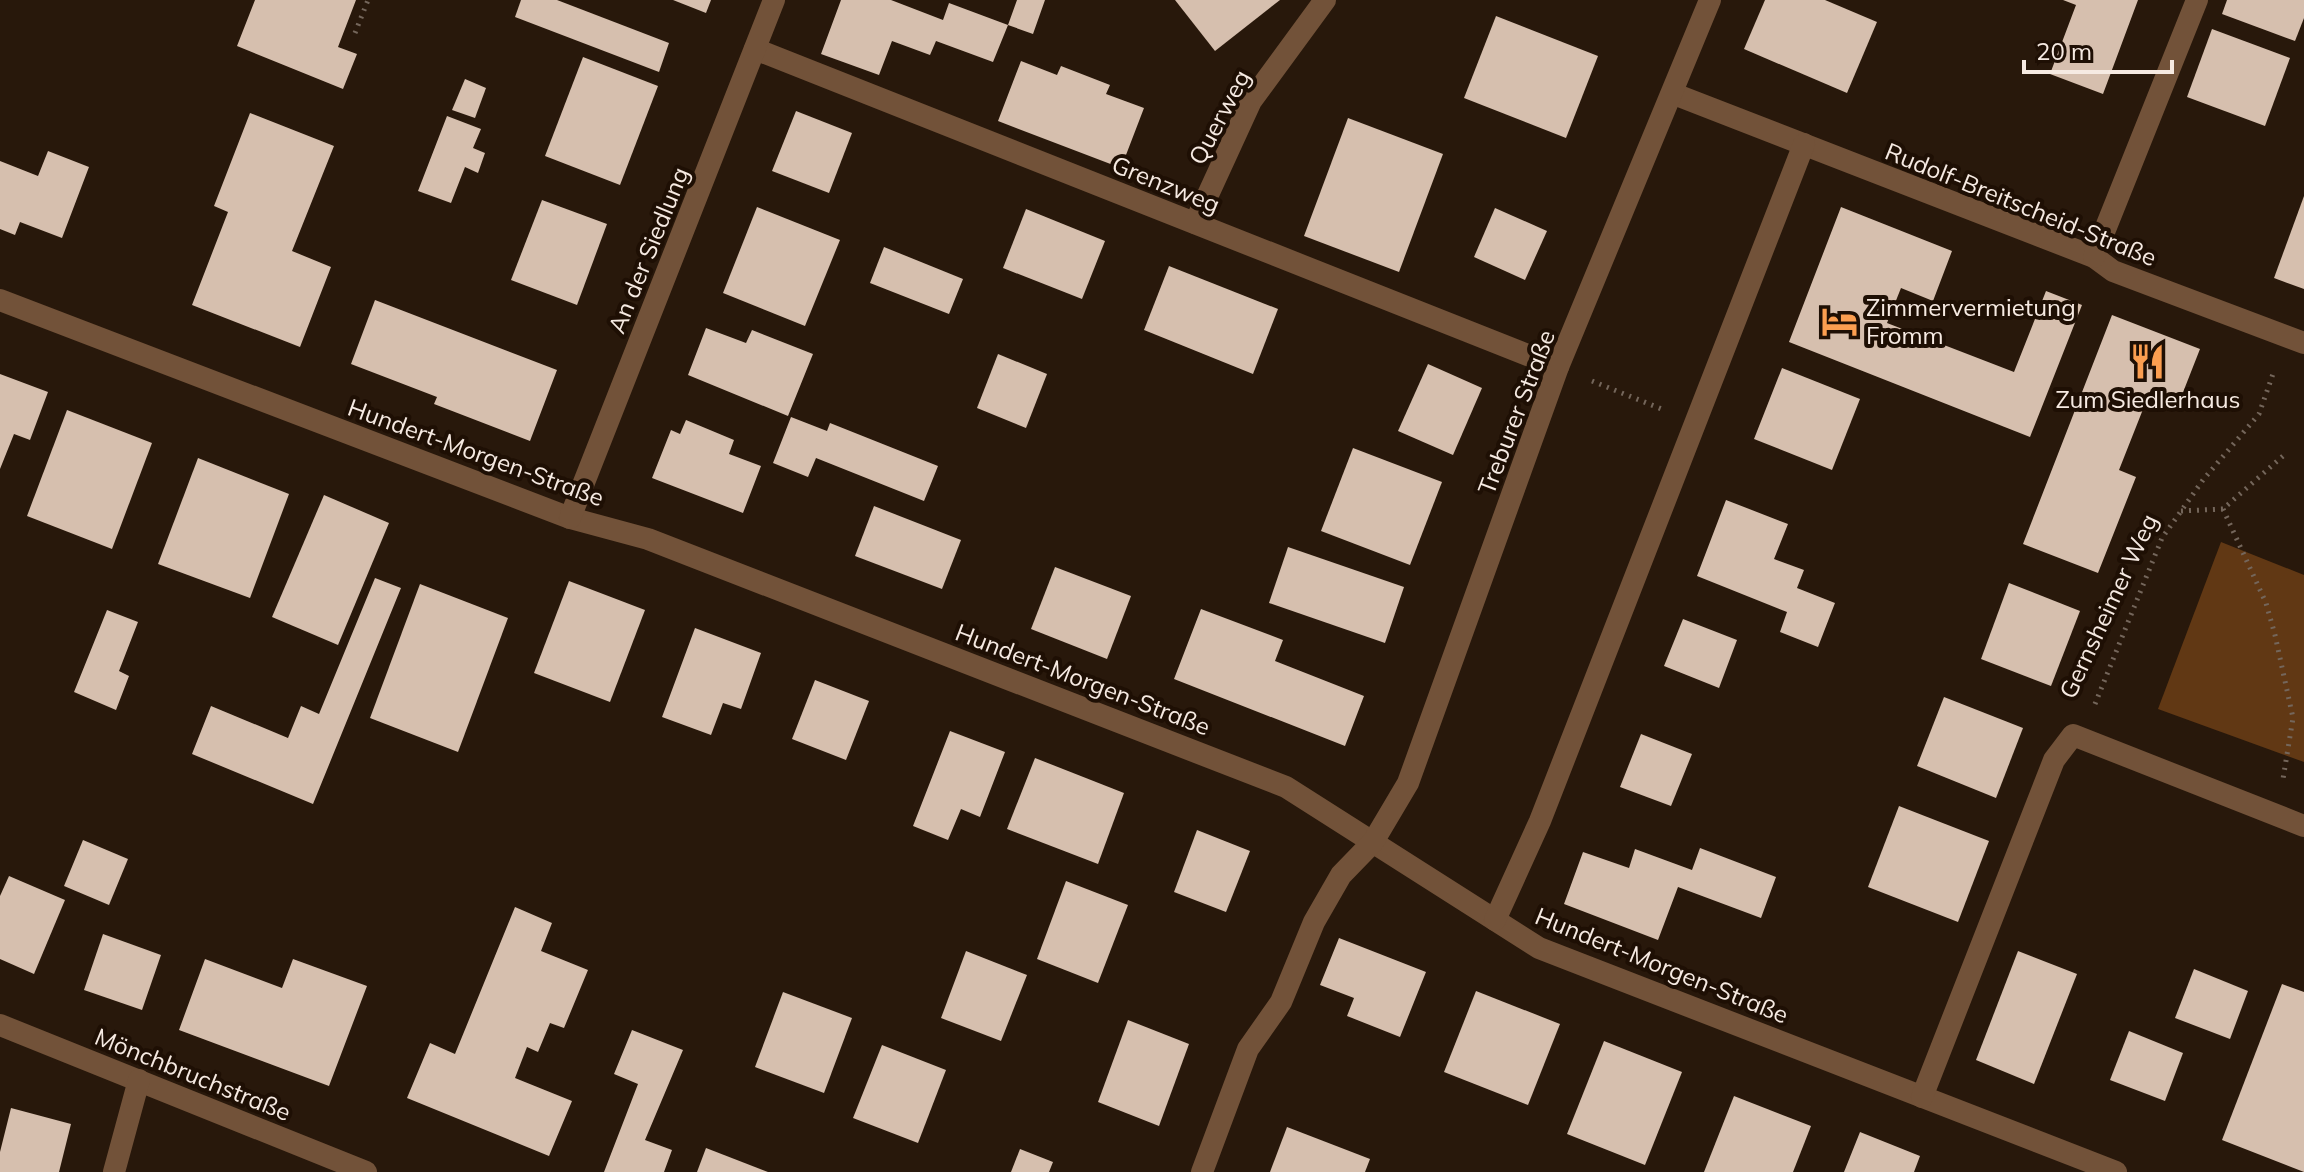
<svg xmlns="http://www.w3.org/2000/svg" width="2304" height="1172" font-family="Mulish,sans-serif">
  <rect width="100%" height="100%" fill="#28180b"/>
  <path fill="#613814" d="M 2221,542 L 2304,575 L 2304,762 L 2158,709 Z"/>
  <g fill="#d6bfae">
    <path d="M 255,0 L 356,0 L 338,47 L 357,54 L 343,89 L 237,46 Z"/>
    <path d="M 521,0 L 557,0 L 669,43 L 659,72 L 515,17 Z"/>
    <path d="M 673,0 L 711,0 L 706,13 Z"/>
    <path d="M 841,0 L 891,0 L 943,20 L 949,3 L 1008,25 L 1017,0 L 1045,0 L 1033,34 L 1008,25 L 993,62 L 936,41 L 930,55 L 892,41 L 879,75 L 821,54 Z"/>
    <path d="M 1175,0 L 1280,0 L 1215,51 Z"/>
    <path d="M 1765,0 L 1825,0 L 1877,22 L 1847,93 L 1744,49 Z"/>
    <path d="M 2063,0 L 2138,0 L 2103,94 L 2050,74 L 2076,5 Z"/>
    <path d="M 2227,0 L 2304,0 L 2304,18 L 2295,41 L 2222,14 Z"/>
    <path d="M 1496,16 L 1598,56 L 1566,138 L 1464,98 Z"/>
    <path d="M 2212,29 L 2290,58 L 2265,126 L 2187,97 Z"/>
    <path d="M 583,57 L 658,86 L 620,185 L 545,156 Z"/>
    <path d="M 1021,61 L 1057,75 L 1061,66 L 1110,85 L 1106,94 L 1144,108 L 1121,168 L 998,121 Z"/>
    <path d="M 465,79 L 486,88 L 475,118 L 452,110 Z"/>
    <path d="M 796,111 L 852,133 L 829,193 L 772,171 Z"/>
    <path d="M 250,113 L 334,146 L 292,251 L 331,267 L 300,347 L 192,305 L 228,212 L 214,206 Z"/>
    <path d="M 447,116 L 481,129 L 473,148 L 485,153 L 478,173 L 465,167 L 451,203 L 418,191 Z"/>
    <path d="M 1348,118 L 1443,154 L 1399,272 L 1304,236 Z"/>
    <path d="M 48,151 L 89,167 L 62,238 L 20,222 L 15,235 L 0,229 L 0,161 L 38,176 Z"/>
    <path d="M 2304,196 L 2304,289 L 2274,278 Z"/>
    <path d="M 542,200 L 607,224 L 577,305 L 511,280 Z"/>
    <path d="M 757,207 L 840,240 L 805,326 L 723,293 Z"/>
    <path d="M 1841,207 L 1952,251 L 1933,301 L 1901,288 L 1887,323 L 2014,372 L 2046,291 L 2082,305 L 2030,437 L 1789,342 Z"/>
    <path d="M 1495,208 L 1547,231 L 1525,280 L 1474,257 Z"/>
    <path d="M 1026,209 L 1105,241 L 1082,299 L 1003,268 Z"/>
    <path d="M 884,247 L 963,279 L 949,314 L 870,283 Z"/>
    <path d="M 1169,266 L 1278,309 L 1253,374 L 1144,330 Z"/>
    <path d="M 375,300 L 557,370 L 530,441 L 434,404 L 437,397 L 351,364 Z"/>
    <path d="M 2112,315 L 2200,349 L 2180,400 L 2151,389 L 2119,470 L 2136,477 L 2098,573 L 2023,544 Z"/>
    <path d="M 706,328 L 746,343 L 752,330 L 813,354 L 788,416 L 688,375 Z"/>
    <path d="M 998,354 L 1047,374 L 1026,428 L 977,408 Z"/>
    <path d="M 1428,364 L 1482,388 L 1453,455 L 1398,431 Z"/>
    <path d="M 1782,368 L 1860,399 L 1832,470 L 1754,439 Z"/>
    <path d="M 0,374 L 48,392 L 30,440 L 14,434 L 0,469 Z"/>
    <path d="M 67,410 L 152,443 L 112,549 L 27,516 Z"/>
    <path d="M 791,417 L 827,431 L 830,423 L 938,466 L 924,501 L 816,458 L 808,477 L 773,463 Z"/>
    <path d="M 686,420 L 734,440 L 729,454 L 761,466 L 743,513 L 652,478 L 671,430 L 680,434 Z"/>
    <path d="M 1353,448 L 1442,482 L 1410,565 L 1321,531 Z"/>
    <path d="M 198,458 L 289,494 L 250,598 L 158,564 Z"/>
    <path d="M 324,495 L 389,523 L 338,645 L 272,617 Z"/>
    <path d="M 1726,500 L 1788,524 L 1774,559 L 1804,570 L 1797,588 L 1835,603 L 1818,647 L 1780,632 L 1787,612 L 1697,576 Z"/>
    <path d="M 874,506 L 961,540 L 942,589 L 855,556 Z"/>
    <path d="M 1288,547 L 1404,587 L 1385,643 L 1269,603 Z"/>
    <path d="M 1055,567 L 1131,596 L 1107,659 L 1031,629 Z"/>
    <path d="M 375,578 L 401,588 L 313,804 L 192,754 L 211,706 L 288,738 L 301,706 L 319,714 Z"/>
    <path d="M 569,581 L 645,610 L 610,702 L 534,673 Z"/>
    <path d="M 2009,583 L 2080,611 L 2051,686 L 1981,659 Z"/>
    <path d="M 420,584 L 508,618 L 458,752 L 370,718 Z"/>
    <path d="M 1201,609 L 1283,640 L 1275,661 L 1364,696 L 1345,746 L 1174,679 Z"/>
    <path d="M 107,610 L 138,622 L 119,671 L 129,676 L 116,710 L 74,692 Z"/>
    <path d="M 1683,619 L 1737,640 L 1719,688 L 1664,666 Z"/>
    <path d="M 695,628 L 761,653 L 741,709 L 723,703 L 711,735 L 662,717 Z"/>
    <path d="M 815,680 L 869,701 L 846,760 L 792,739 Z"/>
    <path d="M 1944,697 L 2023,728 L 1996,798 L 1917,766 Z"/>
    <path d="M 950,731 L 1005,752 L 980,817 L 961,809 L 948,840 L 913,826 Z"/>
    <path d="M 1641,734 L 1692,754 L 1671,806 L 1620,787 Z"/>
    <path d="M 1035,758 L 1124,793 L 1098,864 L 1007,829 Z"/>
    <path d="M 1899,806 L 1989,841 L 1958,922 L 1868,887 Z"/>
    <path d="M 1197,830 L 1250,851 L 1226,912 L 1174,892 Z"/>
    <path d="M 83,840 L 128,859 L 109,905 L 64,886 Z"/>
    <path d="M 1700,848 L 1776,877 L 1761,918 L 1678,887 L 1658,940 L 1564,904 L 1583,852 L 1629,868 L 1635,849 L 1692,870 Z"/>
    <path d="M 9,876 L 65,900 L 34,974 L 0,959 L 0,896 Z"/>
    <path d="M 1066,881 L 1128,905 L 1098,983 L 1037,959 Z"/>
    <path d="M 515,907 L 552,923 L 541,951 L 588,970 L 564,1028 L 550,1023 L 538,1052 L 527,1047 L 515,1078 L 572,1101 L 549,1156 L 407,1098 L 430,1043 L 455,1054 Z"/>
    <path d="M 103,934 L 161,955 L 142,1010 L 84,990 Z"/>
    <path d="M 1339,938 L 1426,972 L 1400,1037 L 1347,1016 L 1354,998 L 1320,985 Z"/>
    <path d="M 966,951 L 1027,975 L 1001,1041 L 941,1018 Z"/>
    <path d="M 2018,951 L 2077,974 L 2034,1084 L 1976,1060 Z"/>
    <path d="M 205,959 L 282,988 L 293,959 L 367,986 L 329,1086 L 179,1030 Z"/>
    <path d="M 2194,969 L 2248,991 L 2230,1039 L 2175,1018 Z"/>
    <path d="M 2282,984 L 2304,992 L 2304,1172 L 2222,1140 Z"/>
    <path d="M 1476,991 L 1560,1024 L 1528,1105 L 1444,1072 Z"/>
    <path d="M 783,992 L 852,1018 L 824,1093 L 755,1067 Z"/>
    <path d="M 1128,1020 L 1189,1044 L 1159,1126 L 1098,1102 Z"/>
    <path d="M 632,1030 L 683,1050 L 645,1140 L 672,1150 L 664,1172 L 604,1172 L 638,1084 L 614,1074 Z"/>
    <path d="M 2129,1031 L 2183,1053 L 2165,1101 L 2110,1080 Z"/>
    <path d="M 1604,1041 L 1682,1072 L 1645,1165 L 1567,1134 Z"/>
    <path d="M 882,1045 L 946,1070 L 918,1143 L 853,1118 Z"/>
    <path d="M 1734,1096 L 1811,1126 L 1793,1172 L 1704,1172 Z"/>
    <path d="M 11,1108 L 71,1124 L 59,1172 L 0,1172 L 0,1152 Z"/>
    <path d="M 1287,1127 L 1370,1159 L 1365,1172 L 1270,1172 Z"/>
    <path d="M 1860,1132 L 1920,1156 L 1914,1172 L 1844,1172 Z"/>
    <path d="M 706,1148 L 768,1172 L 697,1172 Z"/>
    <path d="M 1020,1149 L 1053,1162 L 1049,1172 L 1011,1172 Z"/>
  </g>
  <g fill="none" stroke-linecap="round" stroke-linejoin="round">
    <g stroke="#74665b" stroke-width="5" stroke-dasharray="2 6" stroke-linecap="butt">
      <path d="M 355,33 L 368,0"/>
      <path d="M 1592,381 L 1664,410"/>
      <path d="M 2223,509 L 2266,603 L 2275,635 L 2293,718 L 2283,779"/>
      <path d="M 2181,511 L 2223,509 L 2284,455"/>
      <path d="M 2095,704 L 2162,538 L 2203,480 L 2259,414 L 2274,371"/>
    </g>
    <path stroke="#725239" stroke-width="22" d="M 1195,223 L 1251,101 L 1325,0"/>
    <g stroke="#725239" stroke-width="22">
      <path d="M 755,49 L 1558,367"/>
      <path d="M 1674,94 L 2094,257 L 2113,271 L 2304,343"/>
      <path d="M 2094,257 L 2197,0"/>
      <path d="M 0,300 L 570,518 L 648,539 L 1286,787 L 1539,948 L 2116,1172"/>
      <path d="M 570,518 L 774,0"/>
      <path d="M 1495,920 L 1540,821 L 1804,144"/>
      <path d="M 0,1025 L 366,1172"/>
      <path d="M 1922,1097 L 2054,760 L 2073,735 L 2304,826"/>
      <path d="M 114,1172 L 139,1080"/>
      <path d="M 1202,1172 L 1248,1049 L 1281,1002 L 1314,922 L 1341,875 L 1373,842 L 1408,783 L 1558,367 L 1710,0"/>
    </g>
  </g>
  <defs>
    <symbol id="hotel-bare" viewBox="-9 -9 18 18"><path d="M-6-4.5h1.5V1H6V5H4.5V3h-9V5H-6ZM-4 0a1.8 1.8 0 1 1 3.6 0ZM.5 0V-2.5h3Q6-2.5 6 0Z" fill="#fb9e50" stroke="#1e0f04" stroke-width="2.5" paint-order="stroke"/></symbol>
    <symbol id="restaurant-bare" viewBox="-9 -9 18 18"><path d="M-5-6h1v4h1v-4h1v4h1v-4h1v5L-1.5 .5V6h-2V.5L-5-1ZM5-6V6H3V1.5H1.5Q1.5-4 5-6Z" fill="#fb9e50" stroke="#1e0f04" stroke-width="2.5" paint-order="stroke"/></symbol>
  </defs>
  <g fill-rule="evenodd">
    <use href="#hotel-bare" x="1814" y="296" width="51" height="51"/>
    <use href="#restaurant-bare" x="2122" y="336" width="51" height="51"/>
  </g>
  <g text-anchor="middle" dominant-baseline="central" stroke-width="8" stroke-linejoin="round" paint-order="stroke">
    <g font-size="24" fill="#f6eae2" stroke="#1e0f04">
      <text transform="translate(1219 117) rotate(-62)">Querweg</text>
      <text transform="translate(1166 184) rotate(22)">Grenzweg</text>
      <text transform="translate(2021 204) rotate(22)">Rudolf-Breitscheid-Straße</text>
      <text transform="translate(648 250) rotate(-68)">An der Siedlung</text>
      <text transform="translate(1516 412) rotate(-69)">Treburer Straße</text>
      <text transform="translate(476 452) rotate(20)">Hundert-Morgen-Straße</text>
      <text transform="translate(2108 606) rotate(-65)">Gernsheimer Weg</text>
      <text transform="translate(1083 679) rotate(21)">Hundert-Morgen-Straße</text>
      <text transform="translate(1662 965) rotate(22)">Hundert-Morgen-Straße</text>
      <text transform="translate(193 1074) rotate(22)">Mönchbruchstraße</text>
    </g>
    <g font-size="24" fill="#f6eae2" stroke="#1e0f04" text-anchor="start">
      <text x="1866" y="307">Zimmervermietung<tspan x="1866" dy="28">Fromm</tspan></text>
      <text x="2148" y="399" text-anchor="middle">Zum Siedlerhaus</text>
    </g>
  </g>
  <path d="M2024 60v12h148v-12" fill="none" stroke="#f6eae2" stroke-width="4"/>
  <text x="2036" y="60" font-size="24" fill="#f6eae2" stroke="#1e0f04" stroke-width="6" paint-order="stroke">20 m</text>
</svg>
